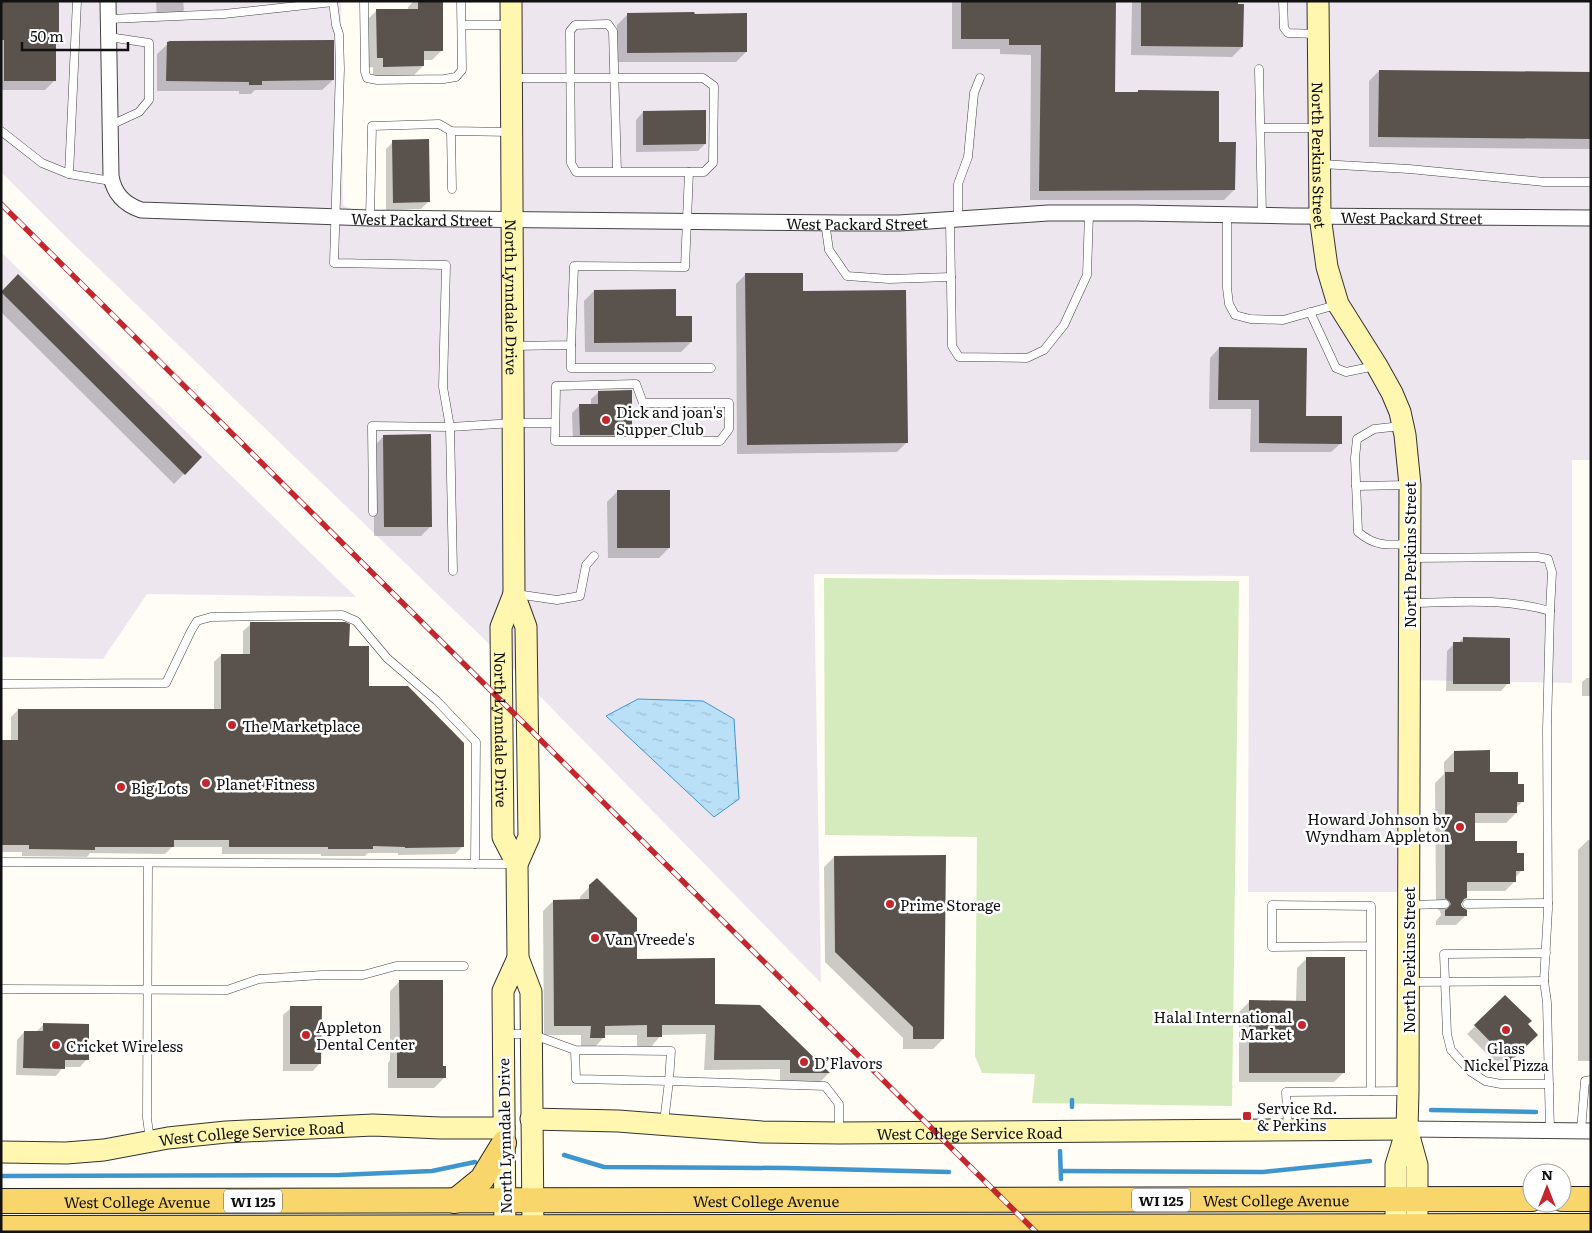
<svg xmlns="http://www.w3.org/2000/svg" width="1592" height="1233" font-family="Literata,serif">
  <defs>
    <pattern id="water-ripples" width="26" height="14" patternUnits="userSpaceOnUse" patternTransform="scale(1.25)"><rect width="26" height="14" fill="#b9e0f7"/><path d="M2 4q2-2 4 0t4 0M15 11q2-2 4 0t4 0" fill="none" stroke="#9ebfd3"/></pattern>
  </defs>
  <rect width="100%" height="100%" fill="#fffdf5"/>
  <g fill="#eee6ef">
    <path d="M 1,1 L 341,1 L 343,205 L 370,218 L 513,220 L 511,1 L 1591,1 L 1591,460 L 1572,460 L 1572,683 L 1409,680 L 1410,892 L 1248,892 L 1249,576 L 814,574 L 821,983 L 483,638 L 62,233 L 1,172 Z"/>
    <path d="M 1,252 L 356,597 L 147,594 L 103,659 L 1,657 Z"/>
  </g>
  <path fill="#d5ebbd" d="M 824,578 L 1239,581 L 1232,1106 L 1032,1103 L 1035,1074 L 982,1073 L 975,1056 L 977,837 L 825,835 Z"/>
  <path fill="url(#water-ripples)" stroke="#3f96cf" d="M 638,699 L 703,701 L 734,719 L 739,799 L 714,817 L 606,716 Z"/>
  <g fill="#0003">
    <path d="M 1,1 L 58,39 L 55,41 L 55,80 L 45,90 L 1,90 Z"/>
    <path d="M 156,1 L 183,1 L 184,10 L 176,17 L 157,18 Z"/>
    <path d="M 414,1 L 441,1 L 442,50 L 432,60 L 423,60 L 423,66 L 413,76 L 373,76 L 373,67 L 367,68 L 366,21 L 376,11 L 408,10 L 408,7 Z"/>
    <path d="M 952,1 L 1115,1 L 1114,93 L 1136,93 L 1138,91 L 1217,143 L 1234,190 L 1224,200 L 1030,200 L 1031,55 L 1000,54 L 1000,49 L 952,49 Z"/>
    <path d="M 1132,1 L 1237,1 L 1242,47 L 1232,57 L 1131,55 Z"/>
    <path d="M 627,15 L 746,52 L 736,62 L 618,62 L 617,25 Z"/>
    <path d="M 168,44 L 333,80 L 322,90 L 255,90 L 251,94 L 239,94 L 239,91 L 157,91 L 157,54 Z"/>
    <path d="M 1379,71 L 1591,73 L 1591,149 L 1369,147 L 1369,81 Z"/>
    <path d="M 643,112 L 705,144 L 698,151 L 636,152 L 636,120 Z"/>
    <path d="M 393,142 L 428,202 L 421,209 L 386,210 L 386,149 Z"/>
    <path d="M 746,274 L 802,292 L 907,442 L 897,452 L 737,454 L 736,284 Z"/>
    <path d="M 18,276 L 200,457 L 174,484 L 1,312 L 1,293 Z"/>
    <path d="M 594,291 L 675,317 L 691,342 L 681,352 L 585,352 L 584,301 Z"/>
    <path d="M 1219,348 L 1305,417 L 1341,443 L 1331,452 L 1250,452 L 1251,409 L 1209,409 L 1210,358 Z"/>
    <path d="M 599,392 L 631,435 L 624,442 L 573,442 L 572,413 L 580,405 L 591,405 L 591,399 Z"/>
    <path d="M 384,436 L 431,526 L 421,536 L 374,536 L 374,446 Z"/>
    <path d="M 617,492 L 669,548 L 659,558 L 608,558 L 607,502 Z"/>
    <path d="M 251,624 L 348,647 L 368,687 L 463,846 L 455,854 L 398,855 L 398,853 L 368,853 L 365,856 L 321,856 L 321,854 L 222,854 L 222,847 L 172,847 L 165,854 L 90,853 L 87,857 L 22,856 L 22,852 L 1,852 L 1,741 L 11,741 L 11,717 L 18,710 L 214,710 L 214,662 L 221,655 L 243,655 L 243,631 Z"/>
    <path d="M 1463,638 L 1508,683 L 1501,691 L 1446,691 L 1447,651 L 1454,644 L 1458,644 Z"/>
    <path d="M 1587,678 L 1591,678 L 1591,696 L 1582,696 L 1582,682 Z"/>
    <path d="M 1454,752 L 1489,773 L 1516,785 L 1522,802 L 1516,808 L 1516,813 L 1506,823 L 1474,823 L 1474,842 L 1516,854 L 1522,870 L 1515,878 L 1515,881 L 1505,891 L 1466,891 L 1466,898 L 1460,904 L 1466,915 L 1456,925 L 1436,925 L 1436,921 L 1441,915 L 1440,911 L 1436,908 L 1435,783 L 1444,774 L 1444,762 Z"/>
    <path d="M 1588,840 L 1591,840 L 1591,1067 L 1590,1061 L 1578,1061 L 1578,850 Z"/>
    <path d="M 834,857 L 943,1039 L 933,1049 L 903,1049 L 903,1038 L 825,962 L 824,867 Z"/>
    <path d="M 597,879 L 636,961 L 714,1006 L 760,1006 L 829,1073 L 819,1083 L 780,1083 L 780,1069 L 704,1070 L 706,1034 L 661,1035 L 651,1047 L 637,1047 L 637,1035 L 604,1035 L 604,1037 L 594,1048 L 581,1048 L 581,1035 L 544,1035 L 543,911 L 553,901 L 580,901 L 580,897 Z"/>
    <path d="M 1307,958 L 1344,1072 L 1334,1082 L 1239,1082 L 1239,1012 L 1249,1002 L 1296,1002 L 1297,968 Z"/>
    <path d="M 400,981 L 442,1067 L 444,1078 L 434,1088 L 388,1088 L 388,1063 L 390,1060 L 390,991 Z"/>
    <path d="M 1505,997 L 1526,1025 L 1536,1035 L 1501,1068 L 1467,1034 Z"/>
    <path d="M 291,1008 L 320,1063 L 313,1071 L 283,1071 L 283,1015 Z"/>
    <path d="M 43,1025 L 87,1059 L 80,1067 L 63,1067 L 56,1076 L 16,1075 L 17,1040 L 24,1032 L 36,1032 Z"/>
  </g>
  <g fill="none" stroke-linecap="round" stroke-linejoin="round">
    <g stroke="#3f96cf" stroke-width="4.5">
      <path d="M 1072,1100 L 1072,1107"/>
      <path d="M 1431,1110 L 1536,1112"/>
      <path d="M 1060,1151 L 1061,1179"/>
      <path d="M 564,1155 L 604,1167 L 786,1168 L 949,1172"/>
      <path d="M 1061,1171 L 1263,1172 L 1370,1161"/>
      <path d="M 1,1176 L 339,1175 L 432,1171 L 475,1162"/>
    </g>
  </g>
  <g fill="#5a524d">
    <path d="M 1,1 L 59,1 L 59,39 L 56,39 L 56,81 L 4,81 L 4,40 L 1,40 Z"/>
    <path d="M 418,1 L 443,1 L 443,51 L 424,51 L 424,66 L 383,67 L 383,58 L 377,58 L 376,9 L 418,9 Z"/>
    <path d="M 961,1 L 1116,1 L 1115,92 L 1138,92 L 1138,90 L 1219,91 L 1219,142 L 1236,142 L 1235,190 L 1039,191 L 1041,45 L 1009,45 L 1009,39 L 961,39 Z"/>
    <path d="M 1141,1 L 1238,1 L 1238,4 L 1244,4 L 1243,47 L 1141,46 Z"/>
    <path d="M 694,12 L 695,14 L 747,13 L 747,52 L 627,53 L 627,13 Z"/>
    <path d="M 334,40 L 334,80 L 262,81 L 262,85 L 249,85 L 249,82 L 166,81 L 167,42 L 170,41 Z"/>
    <path d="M 1379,70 L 1591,72 L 1591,139 L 1378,137 Z"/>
    <path d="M 706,110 L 706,144 L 643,145 L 643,111 Z"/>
    <path d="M 429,139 L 430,202 L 393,203 L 392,140 Z"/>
    <path d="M 745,273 L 803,273 L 803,291 L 906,290 L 908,443 L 747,445 Z"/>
    <path d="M 18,274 L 202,457 L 185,475 L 1,292 Z"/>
    <path d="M 676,289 L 676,316 L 692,316 L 692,342 L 594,343 L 594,290 Z"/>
    <path d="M 1219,347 L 1307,348 L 1306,416 L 1342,416 L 1342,444 L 1259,443 L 1259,400 L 1218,400 Z"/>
    <path d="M 632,390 L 632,435 L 580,435 L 579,404 L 598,404 L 598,391 Z"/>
    <path d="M 431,434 L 432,527 L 384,527 L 383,435 Z"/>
    <rect x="617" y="490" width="53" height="58"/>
    <path d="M 250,622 L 345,622 L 350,624 L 349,646 L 369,646 L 369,686 L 408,686 L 464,743 L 464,847 L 405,848 L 405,847 L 373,846 L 373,849 L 328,849 L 328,847 L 229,847 L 229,840 L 174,840 L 174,847 L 95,847 L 95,850 L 29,849 L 29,845 L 1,845 L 1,740 L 18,740 L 18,709 L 221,709 L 221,654 L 250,654 Z"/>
    <path d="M 1463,637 L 1510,638 L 1510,684 L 1453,684 L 1453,642 L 1463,642 Z"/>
    <path d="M 1490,750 L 1490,772 L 1518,772 L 1518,784 L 1524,784 L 1524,802 L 1517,802 L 1517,813 L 1475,813 L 1475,841 L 1517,841 L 1517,853 L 1524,853 L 1524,871 L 1516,871 L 1516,882 L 1467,882 L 1467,898 L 1464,899 L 1461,904 L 1462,907 L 1467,910 L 1467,916 L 1445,916 L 1445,910 L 1448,908 L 1451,904 L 1449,901 L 1445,898 L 1445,772 L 1454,772 L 1454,751 Z"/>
    <path d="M 946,855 L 944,1039 L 913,1039 L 913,1027 L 835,952 L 834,856 Z"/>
    <path d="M 597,878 L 637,918 L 637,959 L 715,958 L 715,1004 L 760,1005 L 830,1073 L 790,1073 L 790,1060 L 714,1060 L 715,1025 L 662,1025 L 662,1037 L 647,1037 L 647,1025 L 605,1026 L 605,1038 L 590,1038 L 591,1026 L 554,1026 L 553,900 L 589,899 L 589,885 Z"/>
    <path d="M 1306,957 L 1345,957 L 1345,1073 L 1249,1073 L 1249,1000 L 1306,1001 Z"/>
    <path d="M 399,980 L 443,980 L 443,1066 L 446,1066 L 446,1078 L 397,1078 L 397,1051 L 400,1051 Z"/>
    <path d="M 1505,995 L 1532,1021 L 1528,1024 L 1538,1035 L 1510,1062 L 1474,1025 Z"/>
    <path d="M 290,1006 L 322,1006 L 321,1064 L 290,1064 Z"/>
    <path d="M 43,1023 L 89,1024 L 89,1060 L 65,1060 L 65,1069 L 23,1068 L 24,1031 L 43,1031 Z"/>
  </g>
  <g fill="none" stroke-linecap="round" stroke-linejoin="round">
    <defs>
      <g id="lane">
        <path d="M 333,1 L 336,25 L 339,34 L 340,69 L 334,263 L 446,265 L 443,387 L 450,427 L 514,423 L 555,423"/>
        <path d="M 364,1 L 365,72 L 367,78 L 377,80 L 444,79 L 456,77 L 462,70 L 461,1"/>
        <path d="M 1283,1 L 1284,28 L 1288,33 L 1316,34"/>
        <path d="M 109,19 L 224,14 L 333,2"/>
        <path d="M 462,25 L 509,25"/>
        <path d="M 109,37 L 149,43 L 149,100 L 139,112 L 109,126"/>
        <path d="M 1259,69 L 1262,216"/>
        <path d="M 514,78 C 577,78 640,78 703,78 L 714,86 L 713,163 L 704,172 L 576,172 L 571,163 L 570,31 L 575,25 L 608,24 L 613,31 L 617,172"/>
        <path d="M 1261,128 L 1317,128"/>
        <path d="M 1,131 L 42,163 L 69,174 L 111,181"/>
        <path d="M 451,131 L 452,189"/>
        <path d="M 1321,164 L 1409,169 L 1544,182 L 1591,182"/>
        <path d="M 69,174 L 77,1"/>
        <path d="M 1227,215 L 1227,288 L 1229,304 L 1235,315 L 1250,319 L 1283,320 L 1336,305"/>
        <path d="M 370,218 L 372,126 L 439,124 L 451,131 L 511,132"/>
        <path d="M 958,219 L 958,184 L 968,157 L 974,93 L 980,78"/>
        <path d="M 950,220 L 952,346 L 959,357 L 1027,358 L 1044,350 L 1064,325 L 1087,275 L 1089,213"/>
        <path d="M 825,222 L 829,250 L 847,276 L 889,279 L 951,277"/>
        <path d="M 1310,312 L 1336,368 L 1346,372 L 1375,366"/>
        <path d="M 571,345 L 571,368 L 711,368"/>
        <path d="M 514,346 L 571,345 L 574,266 L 685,267 L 689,172"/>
        <path d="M 636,384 L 643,403 L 729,403 L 729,429 L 720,441 L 555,441 L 556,386 Z"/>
        <path d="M 1401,426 L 1374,429 L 1357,439 L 1355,458 L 1358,532 C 1376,547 1387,545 1409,544"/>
        <path d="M 1356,486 L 1408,485"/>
        <path d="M 373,512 L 372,426 L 450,427 L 453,571"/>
        <path d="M 1411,558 L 1537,557 L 1548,559 L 1552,572 L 1550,611"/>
        <path d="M 516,594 L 557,600 L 580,596 L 586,565 L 594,556"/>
        <path d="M 1411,603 C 1457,602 1505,598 1550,611 L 1547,729 L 1548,909 L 1544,981"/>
        <path d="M 1,684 L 166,683 L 191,631 L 197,621 L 211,617 L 342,615 L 356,621 L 387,658 L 437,701 L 476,742 L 475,864"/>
        <path d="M 1,862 L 514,864"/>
        <path d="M 148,863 L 147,1118 L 150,1140"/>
        <path d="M 1467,904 L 1548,903"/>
        <path d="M 1410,905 L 1445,904"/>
        <path d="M 1371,946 L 1371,906 L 1272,905 L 1272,947 L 1371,946 L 1371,1091"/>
        <path d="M 1546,953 L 1444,954 L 1447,1034 L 1451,1050 L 1471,1072 L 1485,1081 L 1501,1084 L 1549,1084"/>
        <path d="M 1410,982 L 1544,981 L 1547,1002 L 1550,1131"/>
        <path d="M 1,989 L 227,990 L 259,979 L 322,975 L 363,975 L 396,966 L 464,966"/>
        <path d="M 505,1034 L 531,1034 L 575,1050 L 671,1051 L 669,1081 L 576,1079 L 575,1050"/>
        <path d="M 664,1122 L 669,1081 L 825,1086 L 839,1104 L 839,1132"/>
        <path d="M 1288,1129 L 1286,1092 L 1407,1091"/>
        <path d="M 1581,1131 L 1585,1081 L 1591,1080"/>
      </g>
      <g id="street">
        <path id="s1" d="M 108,1 L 111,176 C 114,194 124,204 141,210 L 370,218 L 845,223 L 899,223 L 1048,213 L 1137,213 L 1292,216 L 1591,218"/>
        <path d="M 1407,1129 L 1591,1131"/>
      </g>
      <g id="secondary">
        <path id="s2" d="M 511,1 L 514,594 L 526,627 L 529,837 L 517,864 L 518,958 L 531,992 L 533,1232"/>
        <path id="s3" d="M 1318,1 L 1320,216 L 1327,267 L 1338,304 L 1377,366 L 1392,393 L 1400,412 L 1405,435 L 1410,485 L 1408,1091 L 1407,1129 L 1396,1165 L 1396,1227"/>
        <path id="s4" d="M 514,594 L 501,627 L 503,837 L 517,864"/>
        <path id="s5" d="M 531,1119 L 618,1121 L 762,1132 L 839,1133 L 1407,1129"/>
        <path d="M 1407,1129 L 1417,1165 L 1417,1227"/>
        <path id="s6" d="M 1,1152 L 66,1153 L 104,1150 L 168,1138 L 226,1132 L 373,1125 L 440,1128 L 504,1128"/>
        <path d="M 505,1232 L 503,991 L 518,958"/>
      </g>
      <g id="primary">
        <path d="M 1562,1199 L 1591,1199"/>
        <path id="s7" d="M 1,1201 L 1532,1199"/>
        <path d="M 455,1201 L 482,1179 L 504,1143"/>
        <path d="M 1,1228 L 1591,1226"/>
      </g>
    </defs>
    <use href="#lane" stroke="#444" stroke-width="9"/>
    <use href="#street" stroke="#444" stroke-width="17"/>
    <use href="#secondary" stroke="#333" stroke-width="23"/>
    <use href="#primary" stroke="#222" stroke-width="26"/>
    <use href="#lane" stroke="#fff" stroke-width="8"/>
    <use href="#street" stroke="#fff" stroke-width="15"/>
    <use href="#secondary" stroke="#fff6b0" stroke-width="21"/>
    <use href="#primary" stroke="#f9d66b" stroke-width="24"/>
    <defs>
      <path id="rail" d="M 1,204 L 1036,1232"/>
    </defs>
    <use href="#rail" stroke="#c4262e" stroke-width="5.5"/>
    <use href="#rail" stroke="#fff" stroke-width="4" stroke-dasharray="11" stroke-linecap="butt"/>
  </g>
  <g fill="#c4262e" stroke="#fff" stroke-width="2">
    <circle cx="606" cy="420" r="5"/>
    <circle cx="232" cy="725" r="5"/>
    <circle cx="206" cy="783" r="5"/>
    <circle cx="121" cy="787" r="5"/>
    <circle cx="1460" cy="827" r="5"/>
    <circle cx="890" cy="904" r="5"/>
    <circle cx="595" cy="938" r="5"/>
    <circle cx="1302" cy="1025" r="5"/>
    <circle cx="1506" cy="1030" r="5"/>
    <circle cx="306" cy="1035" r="5"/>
    <circle cx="56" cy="1045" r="5"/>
    <circle cx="804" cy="1062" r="5"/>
    <rect x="1242" y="1111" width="10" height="10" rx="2.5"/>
  </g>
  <g text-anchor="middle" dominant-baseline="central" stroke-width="5" stroke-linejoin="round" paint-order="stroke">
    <g fill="#fff" stroke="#585858" stroke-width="1">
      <rect x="1132" y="1188.5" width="58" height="23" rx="4"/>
      <rect x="224" y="1189.5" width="58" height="23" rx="4"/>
    </g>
    <g font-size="14" font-weight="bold" fill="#111">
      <text x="1161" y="1200">WI 125</text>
      <text x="253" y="1201">WI 125</text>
    </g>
    <g font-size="15" fill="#111" stroke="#fff">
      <text stroke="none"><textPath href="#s3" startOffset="154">North Perkins Street</textPath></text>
      <text stroke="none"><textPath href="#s1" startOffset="1494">West Packard Street</textPath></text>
      <text stroke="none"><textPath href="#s1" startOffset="504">West Packard Street</textPath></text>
      <text stroke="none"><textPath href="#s1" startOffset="939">West Packard Street</textPath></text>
      <text stroke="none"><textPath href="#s2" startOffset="296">North Lynndale Drive</textPath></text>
      <text transform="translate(1409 555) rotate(-90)">North Perkins Street</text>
      <text stroke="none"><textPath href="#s4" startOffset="138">North Lynndale Drive</textPath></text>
      <text transform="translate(1408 960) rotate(-90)">North Perkins Street</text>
      <text stroke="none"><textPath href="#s5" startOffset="439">West College Service Road</textPath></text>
      <text stroke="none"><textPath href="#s6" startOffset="252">West College Service Road</textPath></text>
      <text transform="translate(504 1136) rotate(-91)">North Lynndale Drive</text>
      <text stroke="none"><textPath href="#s7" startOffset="765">West College Avenue</textPath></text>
      <text stroke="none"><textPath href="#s7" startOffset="1275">West College Avenue</textPath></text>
      <text stroke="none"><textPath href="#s7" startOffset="136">West College Avenue</textPath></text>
    </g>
    <g font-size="15" fill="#111" stroke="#fff" text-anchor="start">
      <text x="616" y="411">Dick and joan's<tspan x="616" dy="17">Supper Club</tspan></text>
      <text x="242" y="725">The Marketplace</text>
      <text x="216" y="783">Planet Fitness</text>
      <text x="131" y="787">Big Lots</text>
      <text x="1450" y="818" text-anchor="end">Howard Johnson by<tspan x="1450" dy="17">Wyndham Appleton</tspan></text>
      <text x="900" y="904">Prime Storage</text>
      <text x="605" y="938">Van Vreede's</text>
      <text x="1292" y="1016" text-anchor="end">Halal International<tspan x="1292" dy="17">Market</tspan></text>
      <text x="316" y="1026">Appleton<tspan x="316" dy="17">Dental Center</tspan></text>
      <text x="66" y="1045">Cricket Wireless</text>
      <text x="1506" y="1047" text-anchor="middle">Glass<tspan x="1506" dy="17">Nickel Pizza</tspan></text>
      <text x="814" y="1062">D’Flavors</text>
      <text x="1257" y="1107">Service Rd.<tspan x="1257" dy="17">&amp; Perkins</tspan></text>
    </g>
  </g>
  <rect width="1592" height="1233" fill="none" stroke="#111111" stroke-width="5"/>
  <g transform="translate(1547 1188)"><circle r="24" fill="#ffffff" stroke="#a0a0a0"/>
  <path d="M0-4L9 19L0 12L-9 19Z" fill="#c4262e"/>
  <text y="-8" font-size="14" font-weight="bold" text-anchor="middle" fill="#111111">N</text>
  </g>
  <path d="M22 42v8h106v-8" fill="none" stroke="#111111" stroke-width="2.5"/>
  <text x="30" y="42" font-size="15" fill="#111111" stroke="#ffffff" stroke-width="4" paint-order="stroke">50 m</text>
</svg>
